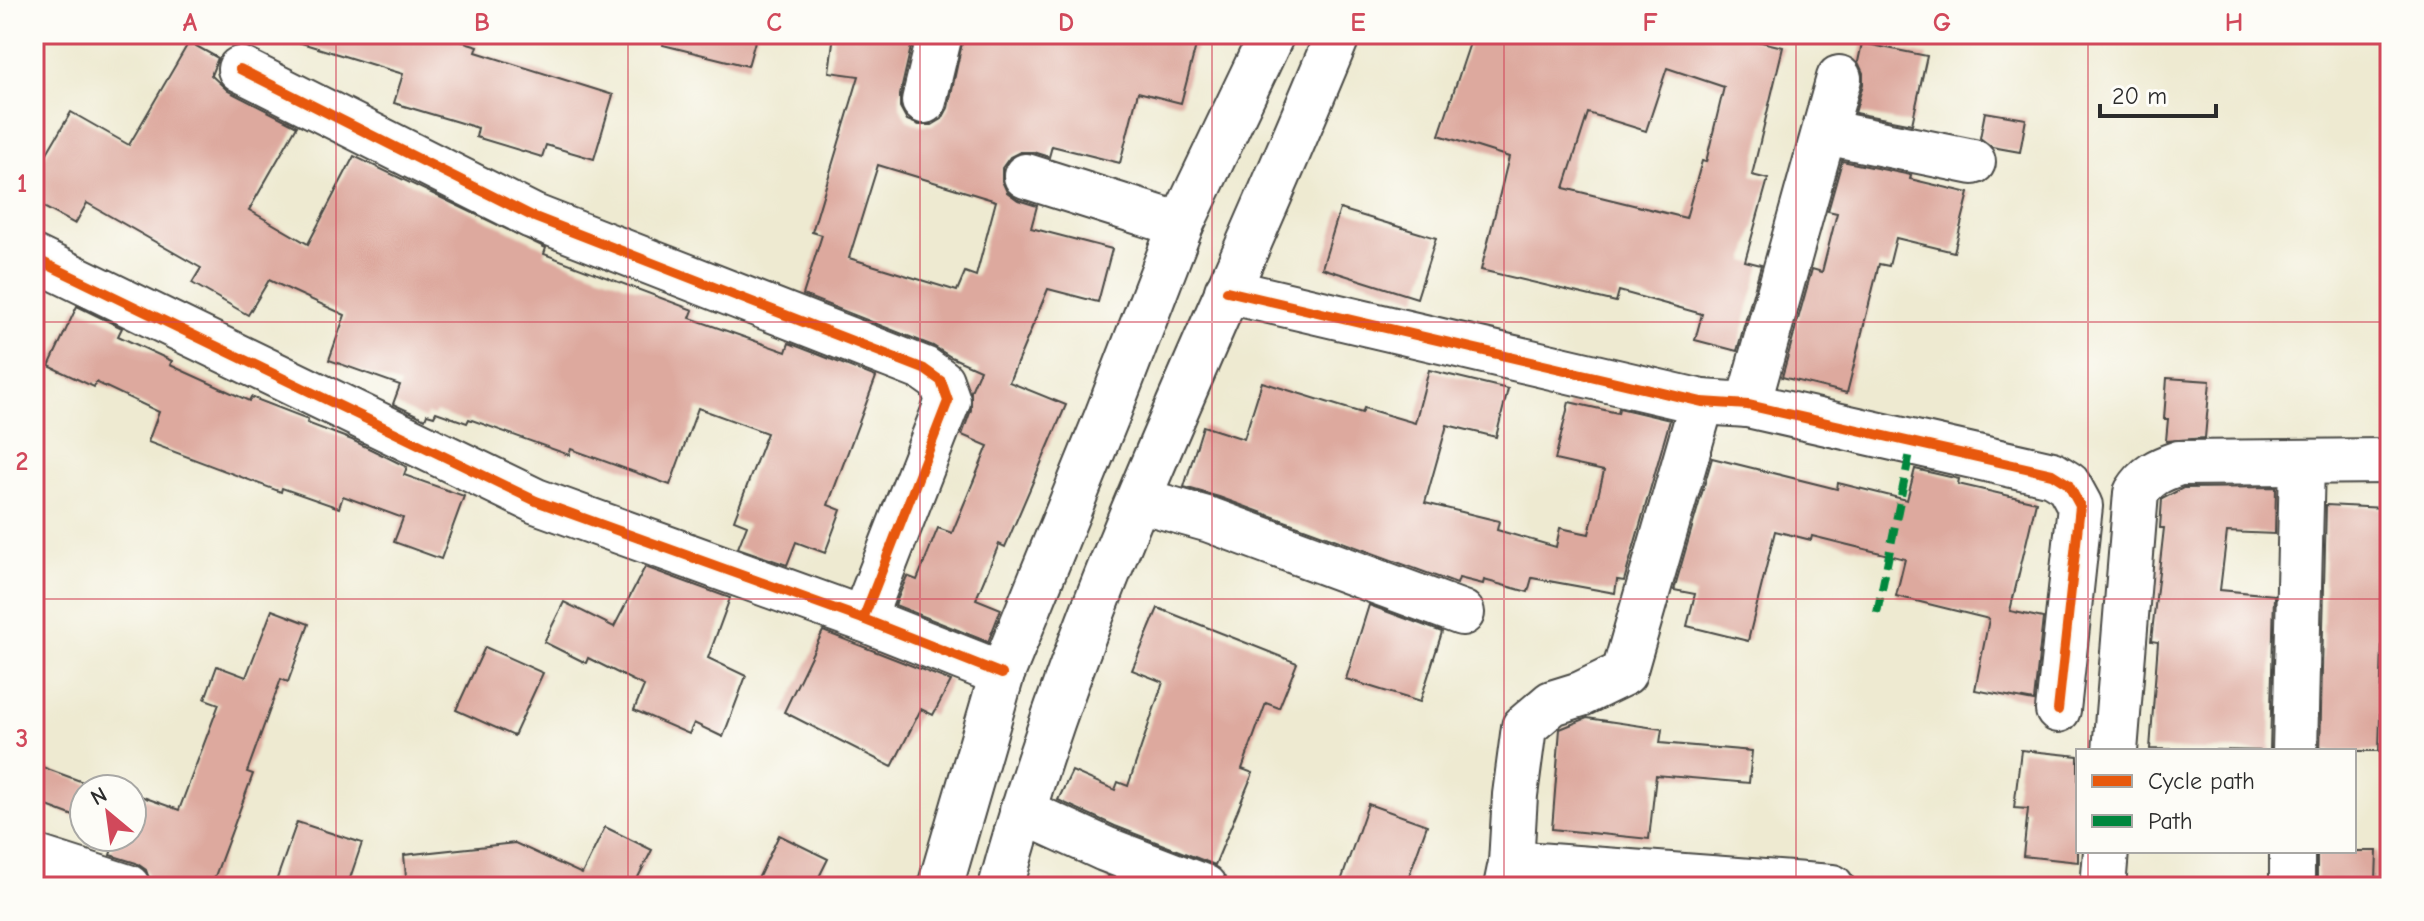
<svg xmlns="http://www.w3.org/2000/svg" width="2424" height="921" font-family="'Comic Neue',sans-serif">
  <rect width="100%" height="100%" fill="#fdfcf7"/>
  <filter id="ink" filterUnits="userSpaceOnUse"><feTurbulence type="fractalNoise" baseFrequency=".0125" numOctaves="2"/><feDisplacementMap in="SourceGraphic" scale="16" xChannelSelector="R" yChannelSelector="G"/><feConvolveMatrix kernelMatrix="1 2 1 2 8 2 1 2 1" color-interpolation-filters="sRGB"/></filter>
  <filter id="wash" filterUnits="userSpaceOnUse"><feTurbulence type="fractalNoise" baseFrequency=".006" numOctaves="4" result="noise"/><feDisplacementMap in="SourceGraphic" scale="32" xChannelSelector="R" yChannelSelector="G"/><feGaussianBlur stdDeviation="1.8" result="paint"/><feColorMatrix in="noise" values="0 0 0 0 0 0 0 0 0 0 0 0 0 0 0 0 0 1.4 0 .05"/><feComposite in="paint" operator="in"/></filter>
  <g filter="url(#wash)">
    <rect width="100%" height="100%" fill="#eeead1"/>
    <g id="blocks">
      <g fill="#dda99e" fill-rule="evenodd">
        <path d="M 299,34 L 437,34 L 478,46 L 476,52 L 613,95 L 594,159 L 546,145 L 542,157 L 476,137 L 478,128 L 394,103 L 403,74 L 298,42 Z"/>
        <path d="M 665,34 L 757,34 L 748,66 L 663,45 Z"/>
        <path d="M 834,34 L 914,34 L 900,95 L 900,107 L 907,120 L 919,125 L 932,125 L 942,119 L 948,108 L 964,34 L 1199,34 L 1181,103 L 1138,92 L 1120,163 L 1052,146 L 1049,157 L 1033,152 L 1020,152 L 1010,157 L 1002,168 L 1002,181 L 1007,192 L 1018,200 L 1037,206 L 1031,228 L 1112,249 L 1098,302 L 1048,289 L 1009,382 L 1066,405 L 1005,547 L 999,544 L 976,599 L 1001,609 L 988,642 L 895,605 L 907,576 L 917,580 L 938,528 L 952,533 L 988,446 L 962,435 L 971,410 L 971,391 L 980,370 L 951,357 L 933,346 L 803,295 L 822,235 L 812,232 L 859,76 L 829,72 ZM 878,165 L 996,201 L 976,276 L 965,272 L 957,291 L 849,258 Z"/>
        <path d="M 1473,34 L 1727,34 L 1783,47 L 1752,175 L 1768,179 L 1745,261 L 1761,265 L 1737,351 L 1695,340 L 1702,314 L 1619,291 L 1616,302 L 1481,270 L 1509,157 L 1439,135 ZM 1667,68 L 1724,87 L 1706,162 L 1702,161 L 1686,218 L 1564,188 L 1588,113 L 1646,131 Z"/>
        <path d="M 189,42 L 218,58 L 211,75 L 228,91 L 297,126 L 249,210 L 308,244 L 354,156 L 546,248 L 544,254 L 693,310 L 690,318 L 786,352 L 789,343 L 876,377 L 828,505 L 841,510 L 825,553 L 796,542 L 787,565 L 738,548 L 747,525 L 734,520 L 767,433 L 698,408 L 670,485 L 571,449 L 569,455 L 469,419 L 467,423 L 436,412 L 434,416 L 427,414 L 425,419 L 393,404 L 400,385 L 329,360 L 345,315 L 269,280 L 248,315 L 192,283 L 201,268 L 87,203 L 75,224 L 34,202 L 34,175 L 71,112 L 129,145 Z"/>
        <path d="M 1862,43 L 1927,56 L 1912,124 L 1855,113 L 1863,84 L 1863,73 L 1858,62 Z"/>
        <path d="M 1985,112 L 2026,119 L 2020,152 L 1992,147 L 1980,138 Z"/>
        <path d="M 1842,161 L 1911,175 L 1910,179 L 1969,193 L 1954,252 L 1896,238 L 1889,266 L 1879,264 L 1847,393 L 1782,377 L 1812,269 L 1822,272 L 1837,213 L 1828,211 Z"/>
        <path d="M 1340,209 L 1436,238 L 1417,298 L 1322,268 Z"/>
        <path d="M 77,306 L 122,328 L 118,336 L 172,361 L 170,365 L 249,401 L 251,397 L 308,419 L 307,423 L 352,440 L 407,467 L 404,475 L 464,496 L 441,559 L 394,542 L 403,518 L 343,496 L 339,508 L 282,488 L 281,492 L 148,442 L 159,412 L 96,382 L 94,387 L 49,366 Z"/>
        <path d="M 1429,370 L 1508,389 L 1496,437 L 1447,425 L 1425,503 L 1499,521 L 1497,530 L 1556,547 L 1560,528 L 1589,534 L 1604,471 L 1555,460 L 1569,402 L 1618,413 L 1619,408 L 1670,420 L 1624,581 L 1617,580 L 1615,593 L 1532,578 L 1528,592 L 1484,580 L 1483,584 L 1459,578 L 1457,584 L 1219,497 L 1184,487 L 1203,426 L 1244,439 L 1262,382 L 1362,413 L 1364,408 L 1415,423 Z"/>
        <path d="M 2167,378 L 2210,381 L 2205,438 L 2166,441 L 2168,419 L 2164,419 Z"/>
        <path d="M 1712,458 L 1837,489 L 1838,483 L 1907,500 L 1915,469 L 1959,479 L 1958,484 L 2036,502 L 2010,611 L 2043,618 L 2034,701 L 1975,690 L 1989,619 L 1896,596 L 1905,559 L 1812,536 L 1811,540 L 1775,531 L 1748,641 L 1687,626 L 1695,594 L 1674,590 Z"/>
        <path d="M 2276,487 L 2275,534 L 2227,532 L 2220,590 L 2274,595 L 2270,751 L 2150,749 L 2158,642 L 2151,641 L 2164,528 L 2160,528 L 2162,499 L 2183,488 Z"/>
        <path d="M 2326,505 L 2384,508 L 2381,553 L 2390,553 L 2390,609 L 2383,608 L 2379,751 L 2320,751 Z"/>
        <path d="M 645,567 L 730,598 L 708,658 L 746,676 L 723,737 L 694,723 L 689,734 L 634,710 L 644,686 L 588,658 L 586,663 L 544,642 L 564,602 L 614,627 Z"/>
        <path d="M 1369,605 L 1442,632 L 1420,702 L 1346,679 Z"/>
        <path d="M 1158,608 L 1297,663 L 1279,708 L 1266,703 L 1242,769 L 1253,773 L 1215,865 L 1115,826 L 1058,800 L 1072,771 L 1115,790 L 1118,782 L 1128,786 L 1163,682 L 1132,670 Z"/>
        <path d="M 272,610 L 309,624 L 288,682 L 281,679 L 247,772 L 253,774 L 211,887 L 152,887 L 146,870 L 136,863 L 110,855 L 116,837 L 132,837 L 132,793 L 179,810 L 219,704 L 205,699 L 217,666 L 246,677 Z"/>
        <path d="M 823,631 L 951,681 L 933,715 L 921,709 L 892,767 L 784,712 Z"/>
        <path d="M 485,647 L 543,673 L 514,736 L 456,710 Z"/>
        <path d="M 1587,718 L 1662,729 L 1660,743 L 1752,751 L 1749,783 L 1656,775 L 1649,839 L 1552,829 L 1560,729 Z"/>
        <path d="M 2021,750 L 2078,756 L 2078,862 L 2023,856 L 2028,809 L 2014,808 Z"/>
        <path d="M 34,764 L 102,789 L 84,789 L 84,820 L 34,801 Z"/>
        <path d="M 1368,804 L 1427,825 L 1405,887 L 1339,887 Z"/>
        <path d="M 297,822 L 362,843 L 347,887 L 274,887 Z"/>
        <path d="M 605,827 L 652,850 L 633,887 L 407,887 L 404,855 L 515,843 L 582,874 Z"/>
        <path d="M 779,835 L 828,859 L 814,887 L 754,887 Z"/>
        <path d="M 2317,851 L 2377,851 L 2376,881 L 2317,880 Z"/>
        <path d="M 1108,877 L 1134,887 L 1105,887 Z"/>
      </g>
    </g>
  </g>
  <g filter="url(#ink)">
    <use href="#blocks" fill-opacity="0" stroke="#484844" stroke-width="2"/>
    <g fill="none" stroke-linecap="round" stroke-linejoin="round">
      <defs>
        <g id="minor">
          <path d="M 240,69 L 532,216 L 924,369 L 941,381 L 948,401 L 863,619"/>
          <path d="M 924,101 L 940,34"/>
          <path d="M 1825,132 L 1973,162"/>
          <path d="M 1026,176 L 1181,225"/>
          <path d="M 34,258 L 536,501 L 863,619 L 1002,674"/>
          <path d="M 1227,291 L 1702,402 L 1748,405 L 2052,474 L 2068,484 L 2080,506 L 2058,710"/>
          <path d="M 1748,405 L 1839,78"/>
          <path d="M 1139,500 L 1210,520 L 1462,613"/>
          <path d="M 2115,751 L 2136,493 C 2147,475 2159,470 2179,463 L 2390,461"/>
          <path d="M 2295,751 L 2302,463"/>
          <path d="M 1022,811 L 1105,849 L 1204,887"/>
          <path d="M 34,857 L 128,887"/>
          <path d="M 1511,863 L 1515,795 L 1524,727 L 1552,703 L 1581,694 L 1624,673 L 1702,402"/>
          <path d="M 940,887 L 1002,674 L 1107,416 L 1181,225 L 1272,34"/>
          <path d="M 1001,887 C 1081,591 1223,317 1338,34"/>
          <path d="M 1506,887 L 1511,863 L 1832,887"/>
          <path d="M 2103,887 L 2106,851"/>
          <path d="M 2292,887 L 2292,851"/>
        </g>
      </defs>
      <use href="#minor" stroke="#484844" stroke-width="48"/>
      <use href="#minor" stroke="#fff" stroke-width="44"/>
      <path stroke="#00873e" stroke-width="8" stroke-dasharray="16 8" stroke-linecap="butt" d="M 1877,613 L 1912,443"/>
      <defs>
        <g id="cycleway">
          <path d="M 240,69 L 532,216 L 924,369 L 941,381 L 948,401 L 863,619"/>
          <path d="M 34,258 L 536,501 L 863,619 L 1002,674"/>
          <path d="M 1227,291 L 1702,402 L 1748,405 L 2052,474 L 2068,484 L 2080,506 L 2058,710"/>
        </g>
      </defs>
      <use href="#cycleway" stroke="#fdfcf7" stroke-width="15"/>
      <use href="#cycleway" stroke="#e8590c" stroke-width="10"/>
    </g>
  </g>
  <path fill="none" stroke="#d1495b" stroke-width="2" stroke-opacity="0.55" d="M 336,34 L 336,887M 628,34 L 628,887M 920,34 L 920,887M 1212,34 L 1212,887M 1504,34 L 1504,887M 1796,34 L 1796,887M 2088,34 L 2088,751M 34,322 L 2390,322M 34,599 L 2390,599M 2088,851 L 2088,887"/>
  <rect width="2424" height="921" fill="none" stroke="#fdfcf7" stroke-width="88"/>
  <rect x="2076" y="749" width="280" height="104" fill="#fdfcf7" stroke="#a9a8a5" stroke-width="2"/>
  <rect x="2092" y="775" width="40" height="12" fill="#e8590c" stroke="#a9a8a5" stroke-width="2"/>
  <text x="2148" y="789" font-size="24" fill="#2b2b2b">Cycle path</text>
  <rect x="2092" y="815" width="40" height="12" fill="#00873e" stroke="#a9a8a5" stroke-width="2"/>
  <text x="2148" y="829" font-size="24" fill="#2b2b2b">Path</text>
  <g transform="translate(108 813) rotate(331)"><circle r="38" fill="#fdfcf7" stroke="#a9a8a5" stroke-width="2"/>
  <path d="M0-6L14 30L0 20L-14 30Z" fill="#d1495b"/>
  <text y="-12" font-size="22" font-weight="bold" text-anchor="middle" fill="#2b2b2b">N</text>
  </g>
  <path d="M2100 104v12h116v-12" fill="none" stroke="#2b2b2b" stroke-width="4"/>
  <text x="2112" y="104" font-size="24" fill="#2b2b2b" stroke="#fdfcf7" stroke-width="6" paint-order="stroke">20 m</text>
  <rect x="44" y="44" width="2336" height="833" fill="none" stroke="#d1495b" stroke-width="3"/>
  <g font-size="26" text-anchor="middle" font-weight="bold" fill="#d1495b">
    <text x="190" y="31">A</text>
    <text x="482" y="31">B</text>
    <text x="774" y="31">C</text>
    <text x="1066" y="31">D</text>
    <text x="1358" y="31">E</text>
    <text x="1650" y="31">F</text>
    <text x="1942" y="31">G</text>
    <text x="2234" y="31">H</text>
    <text x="22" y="192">1</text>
    <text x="22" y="470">2</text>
    <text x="22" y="747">3</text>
  </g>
</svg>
